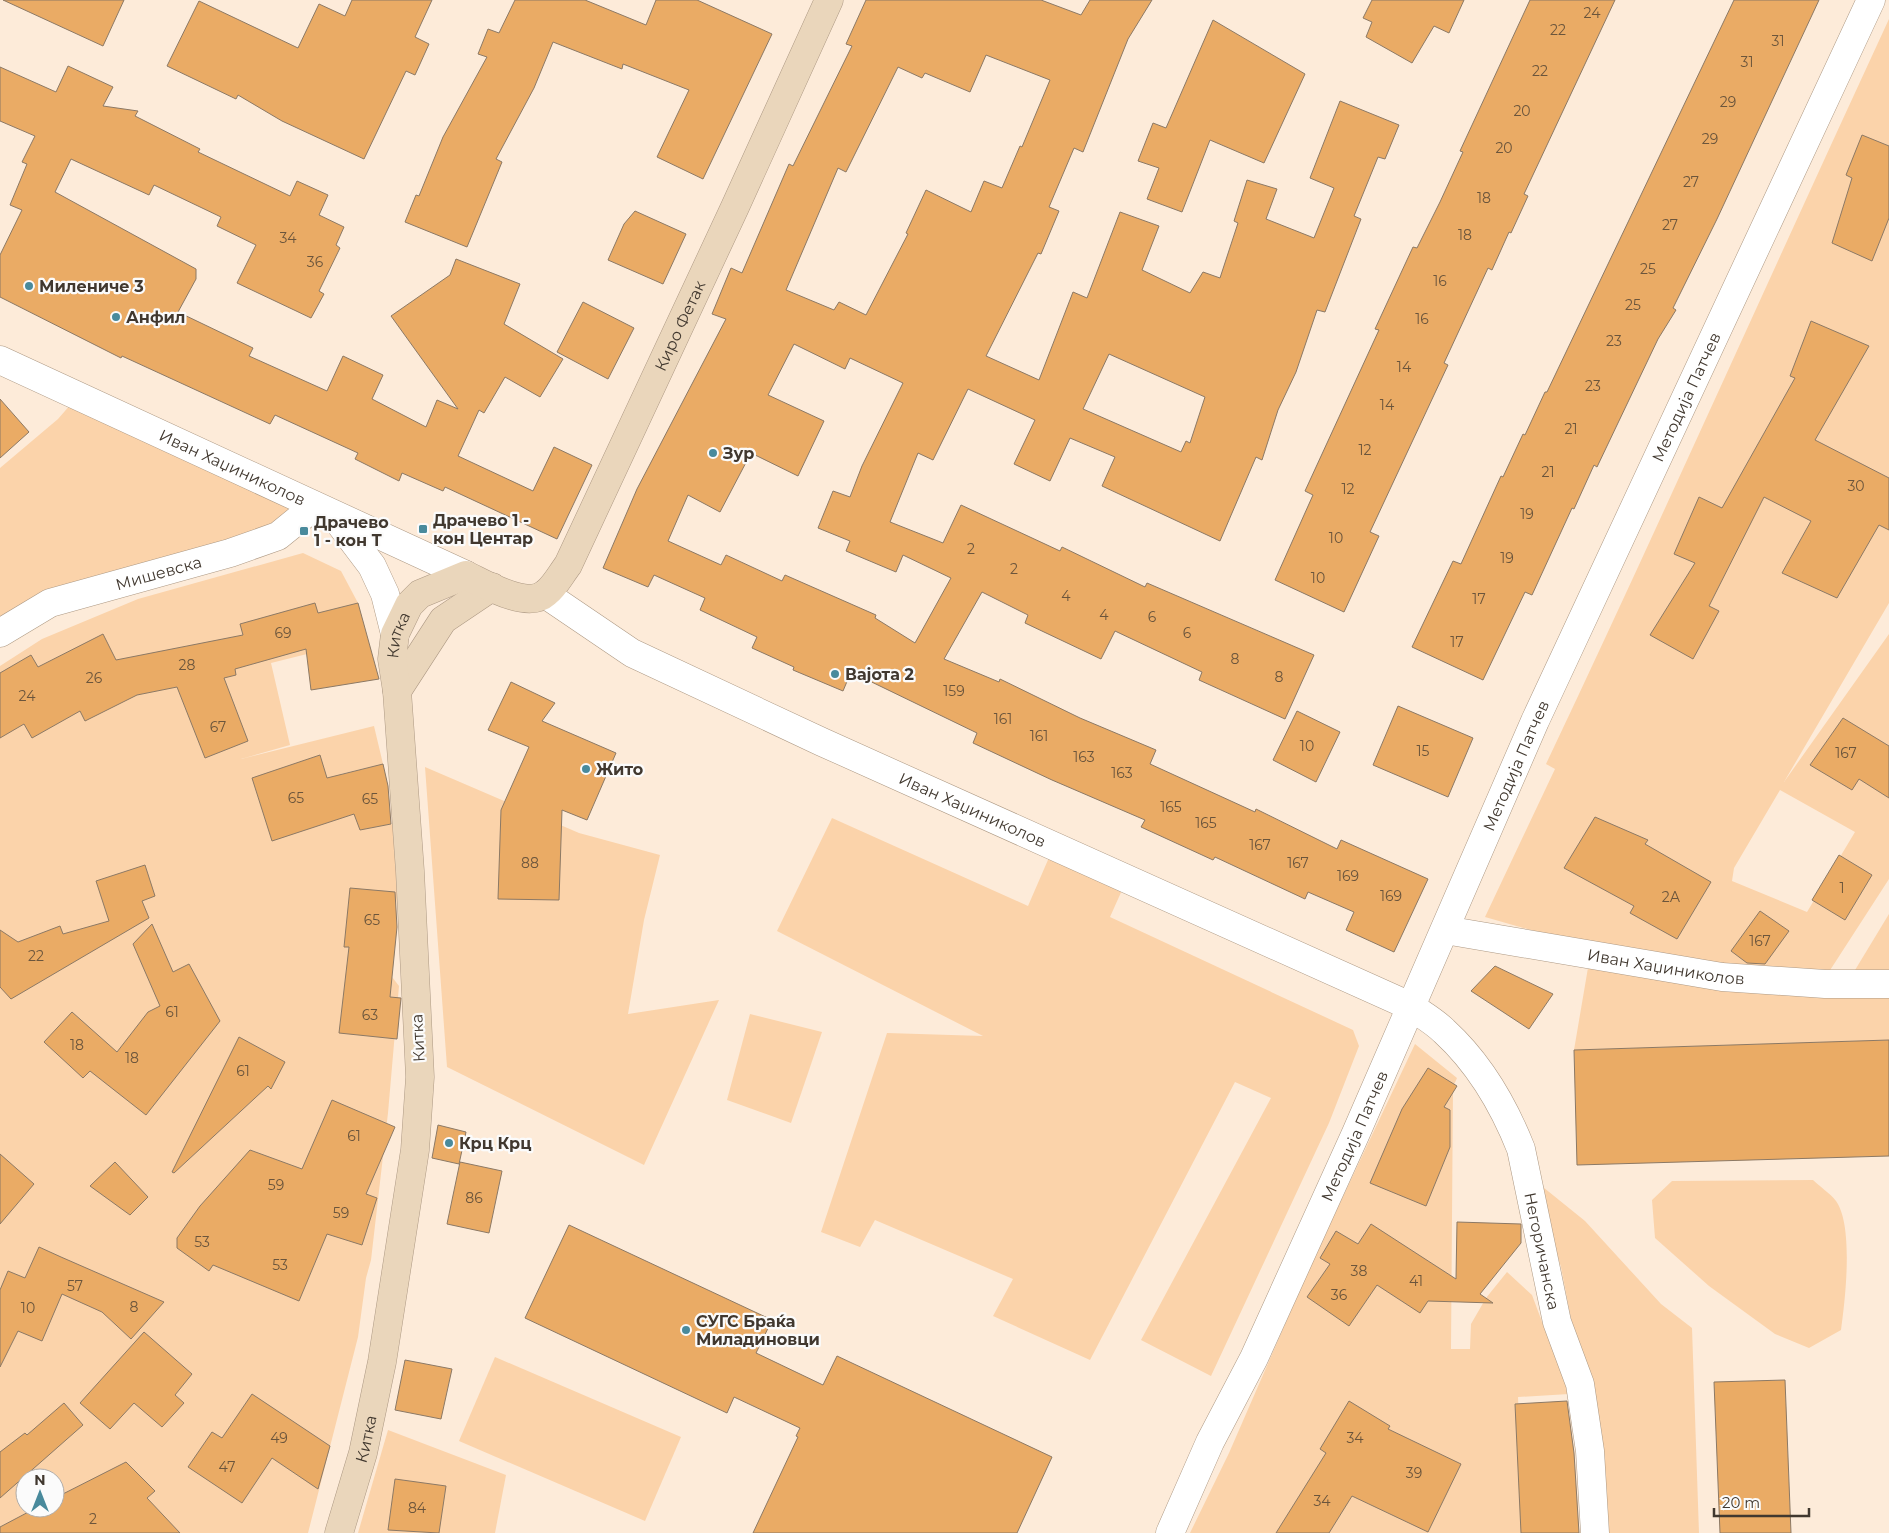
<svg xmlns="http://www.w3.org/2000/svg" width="1889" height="1533" font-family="Montserrat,sans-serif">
  <rect width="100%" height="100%" fill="#fdebd9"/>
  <g fill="#fbd3aa" fill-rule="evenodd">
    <path d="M 1889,19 L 1889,603 L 1784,782 L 1889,634 L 1889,879 L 1825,978 L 1889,984 L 1889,1040 L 1574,1050 L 1590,956 L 1601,950 L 1485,917 L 1555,769 L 1546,764 C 1663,517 1774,267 1889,19 ZM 1780,790 L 1855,832 L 1807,912 L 1732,881 L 1734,868 Z"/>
    <path d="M 78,396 L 315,506 L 0,633 L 0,468 L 58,419 Z"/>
    <path d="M 303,553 L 341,571 L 358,603 L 322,612 L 307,654 L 271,663 L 290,745 L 241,759 L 374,726 L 383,764 L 341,774 L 360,830 L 397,823 L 397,897 L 389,973 L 399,986 L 388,1113 L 371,1260 L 366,1278 L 358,1337 L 308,1533 L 0,1533 L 0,666 L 42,639 L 138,599 ZM 25,1478 L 55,1478 L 55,1508 L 25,1508 Z"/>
    <path d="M 425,767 L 579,833 L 660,855 L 644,920 L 628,1014 L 719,1000 L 644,1165 L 447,1067 Z"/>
    <path d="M 832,818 L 1028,906 L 1054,846 L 1127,879 L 1110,917 L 1353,1030 L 1359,1046 L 1329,1123 L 1211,1376 L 1141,1340 L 1271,1098 L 1235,1082 L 1090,1360 L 993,1316 L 1013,1279 L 875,1220 L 860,1247 L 821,1232 L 887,1033 L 983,1036 L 777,931 Z"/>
    <path d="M 1889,914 L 1889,980 L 1849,980 Z"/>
    <path d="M 750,1014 L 822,1032 L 791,1123 L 727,1100 Z"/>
    <path d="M 1415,1044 L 1457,1078 L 1453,1087 L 1451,1349 L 1470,1349 L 1471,1324 L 1486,1298 L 1507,1272 L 1532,1295 L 1569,1394 L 1518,1397 L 1524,1533 L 1190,1533 L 1229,1453 L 1313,1260 Z"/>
    <path d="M 1533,1179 L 1585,1221 L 1661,1304 L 1692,1328 L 1699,1533 L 1599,1533 L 1577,1350 L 1561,1267 Z"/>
    <path d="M 1813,1180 C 1820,1187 1830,1193 1836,1201 C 1854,1226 1845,1301 1841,1330 L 1809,1348 L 1775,1334 L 1709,1286 L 1655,1238 L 1652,1200 L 1672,1181 Z"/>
    <path d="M 495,1357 L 681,1437 L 645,1521 L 459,1441 Z"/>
    <path d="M 388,1430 L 506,1475 L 495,1533 L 358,1533 Z"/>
  </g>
  <g fill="#eaab65" stroke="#8c7965" fill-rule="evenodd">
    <path d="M 3,0 L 124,0 L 103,46 Z"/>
    <path d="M 352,0 L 432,0 L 415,37 L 429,44 L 415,75 L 406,71 L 364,159 L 282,121 L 238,95 L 236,99 L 167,66 L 199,1 L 298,48 L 319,4 L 345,16 Z"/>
    <path d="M 515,0 L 585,0 L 646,25 L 656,0 L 697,0 L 772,34 L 703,179 L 657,157 L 689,90 L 623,64 L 622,69 L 553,42 L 534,88 L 496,159 L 502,162 L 467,247 L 405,222 L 416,195 L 419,196 L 443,137 L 487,57 L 478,54 L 488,29 L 499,33 Z"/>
    <path d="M 866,0 L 1041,0 L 1081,15 L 1090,0 L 1152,0 L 1128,39 L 1083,152 L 1074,148 L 1049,207 L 1059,211 L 1041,254 L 1038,253 L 986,356 L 1039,380 L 1073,292 L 1087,298 L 1120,212 L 1159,226 L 1142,270 L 1190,293 L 1203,272 L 1220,278 L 1238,223 L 1234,221 L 1247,180 L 1277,189 L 1266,219 L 1314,238 L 1334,188 L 1310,178 L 1340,101 L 1399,125 L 1385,159 L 1378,157 L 1354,216 L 1361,219 L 1325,312 L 1317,310 L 1296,372 L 1278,410 L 1262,460 L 1256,457 L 1220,541 L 1102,486 L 1115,457 L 1070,438 L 1050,481 L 1014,464 L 1035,420 L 968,389 L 933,460 L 918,453 L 890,522 L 943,543 L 961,505 L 1060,551 L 1062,547 L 1145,587 L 1147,583 L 1314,655 L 1285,719 L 1199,680 L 1202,672 L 1115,631 L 1101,659 L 1025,623 L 1028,615 L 982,592 L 944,659 L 999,682 L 1000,679 L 1080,718 L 1156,750 L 1150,764 L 1255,812 L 1256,809 L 1337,849 L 1341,840 L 1428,879 L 1394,952 L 1346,930 L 1354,912 L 1308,892 L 1305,899 L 1215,857 L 1213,860 L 1141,827 L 1145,820 L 1052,780 L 973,743 L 977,733 L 851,672 L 843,691 L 793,670 L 794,667 L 752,648 L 757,637 L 700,610 L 705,598 L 654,575 L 648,587 L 603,568 L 637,489 L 726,319 L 712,314 L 731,268 L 742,273 L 789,164 L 793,166 L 852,46 L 846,44 ZM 986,55 L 1050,80 L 1022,147 L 1020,146 L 1002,188 L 984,181 L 971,212 L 926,190 L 906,233 L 908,234 L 866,315 L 839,302 L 834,310 L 786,290 L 838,168 L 846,172 L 898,67 L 922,78 L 925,73 L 970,92 ZM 794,344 L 845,369 L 850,358 L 903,383 L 862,466 L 850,497 L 833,491 L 818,528 L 850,541 L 846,551 L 896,572 L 903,555 L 951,578 L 915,643 L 875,618 L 876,615 L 785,575 L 782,581 L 726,555 L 721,565 L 668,541 L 688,495 L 720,512 L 751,453 L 798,476 L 824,421 L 768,395 ZM 1109,354 L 1205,397 L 1190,443 L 1186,441 L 1181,452 L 1083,409 Z"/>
    <path d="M 1372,0 L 1464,0 L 1449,33 L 1434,26 L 1412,63 L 1366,37 L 1372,22 L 1363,18 Z"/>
    <path d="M 1530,0 L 1615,0 L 1524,194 L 1528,196 L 1511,233 L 1509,232 L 1492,270 L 1488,268 L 1444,363 L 1448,365 L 1370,532 L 1379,536 L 1344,612 L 1275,580 L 1313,495 L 1305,491 L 1379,330 L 1375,329 L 1413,247 L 1417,248 L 1440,202 L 1463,152 L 1460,151 Z"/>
    <path d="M 1734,0 L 1819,0 L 1717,219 L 1673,308 L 1676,310 L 1658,339 L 1597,467 L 1594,465 L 1574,509 L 1572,508 L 1532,595 L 1525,592 L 1483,680 L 1412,647 L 1453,561 L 1461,564 L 1501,476 L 1503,477 L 1523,434 L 1525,435 L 1545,392 L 1547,392 Z"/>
    <path d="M 1213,20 L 1305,74 L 1264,163 L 1210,140 L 1182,212 L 1147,199 L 1159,168 L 1138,161 L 1153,123 L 1166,128 Z"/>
    <path d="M 68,66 L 113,87 L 103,106 L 138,111 L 135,116 L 200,149 L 198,152 L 290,196 L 297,181 L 328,195 L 319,215 L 344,227 L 336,245 L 340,248 L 319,291 L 324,294 L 311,318 L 237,283 L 256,245 L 217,226 L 221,217 L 154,185 L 149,195 L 71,159 L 55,192 L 196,269 L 196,279 L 178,312 L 253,348 L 249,356 L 327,391 L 343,356 L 383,375 L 372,399 L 426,427 L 437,400 L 458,409 L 391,316 L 450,275 L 456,259 L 520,284 L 504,324 L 563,359 L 540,397 L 505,377 L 484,413 L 479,410 L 458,456 L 533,491 L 554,447 L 592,465 L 557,539 L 445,487 L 443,491 L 402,473 L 399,481 L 355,459 L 358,453 L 275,415 L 270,424 L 122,356 L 121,358 L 0,297 L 0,255 L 22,210 L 10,205 L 27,164 L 22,162 L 35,136 L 0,121 L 0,67 L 56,92 Z"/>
    <path d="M 1862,135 L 1889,146 L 1889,218 L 1872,261 L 1832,243 L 1852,178 L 1846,175 Z"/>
    <path d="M 635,211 L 686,234 L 663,284 L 608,260 L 624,224 Z"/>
    <path d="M 583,302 L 634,328 L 608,379 L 557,352 Z"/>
    <path d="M 1811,321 L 1869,346 L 1815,440 L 1889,478 L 1889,530 L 1879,525 L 1837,598 L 1782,573 L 1811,521 L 1764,497 L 1709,606 L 1719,611 L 1693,659 L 1650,635 L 1695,563 L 1674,554 L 1699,497 L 1722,508 L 1795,378 L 1790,376 Z"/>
    <path d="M 0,399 L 29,432 L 0,458 Z"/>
    <path d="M 315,603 L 318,613 L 358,603 L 379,679 L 311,690 L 306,649 L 235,669 L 236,675 L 224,678 L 248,741 L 205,758 L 177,687 L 137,695 L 85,721 L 80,711 L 32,738 L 24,724 L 0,738 L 0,673 L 31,655 L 38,667 L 103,634 L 116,660 L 243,635 L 240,624 Z"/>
    <path d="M 511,682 L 555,703 L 542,721 L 616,753 L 587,820 L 562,810 L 559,900 L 498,899 L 501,810 L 529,747 L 488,730 Z"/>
    <path d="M 1398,706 L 1473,738 L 1448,797 L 1373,765 Z"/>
    <path d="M 1297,711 L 1340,732 L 1316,782 L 1273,760 Z"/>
    <path d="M 1843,718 L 1889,746 L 1889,798 L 1859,779 L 1852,790 L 1810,765 Z"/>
    <path d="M 320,755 L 327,778 L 383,764 L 388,786 L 391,824 L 360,830 L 354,814 L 272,841 L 252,778 Z"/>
    <path d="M 1595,817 L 1648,840 L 1645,844 L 1711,882 L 1677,939 L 1630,913 L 1634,906 L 1564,868 Z"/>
    <path d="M 1839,855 L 1872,875 L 1845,920 L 1812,900 Z"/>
    <path d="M 145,865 L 155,896 L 142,901 L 149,918 L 11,999 L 0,987 L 0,930 L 18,942 L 60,926 L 63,934 L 109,921 L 96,881 Z"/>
    <path d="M 350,888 L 395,892 L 397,927 L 390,997 L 401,998 L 397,1039 L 339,1033 L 349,947 L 344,947 Z"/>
    <path d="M 1760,911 L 1789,931 L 1765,964 L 1747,963 L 1731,951 Z"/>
    <path d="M 152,924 L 173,972 L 189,964 L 220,1021 L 146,1115 L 90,1071 L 83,1078 L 44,1042 L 72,1012 L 117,1052 L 148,1012 L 160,1006 L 133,944 Z"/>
    <path d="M 1495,966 L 1553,994 L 1529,1029 L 1471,991 Z"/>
    <path d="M 239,1037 L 285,1062 L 271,1089 L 268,1086 L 174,1173 L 172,1172 Z"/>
    <path d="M 1889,1040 L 1889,1156 L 1577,1165 L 1574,1050 Z"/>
    <path d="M 1428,1068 L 1457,1086 L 1444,1107 L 1450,1110 L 1450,1147 L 1426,1206 L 1370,1183 L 1402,1109 Z"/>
    <path d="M 332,1100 L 395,1127 L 366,1194 L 377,1198 L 362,1245 L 327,1234 L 299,1301 L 213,1265 L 209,1271 L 177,1248 L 177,1238 L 200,1206 L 250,1150 L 302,1169 Z"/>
    <path d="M 438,1125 L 466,1132 L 459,1164 L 432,1158 Z"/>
    <path d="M 0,1154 L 34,1184 L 0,1224 Z"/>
    <path d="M 115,1162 L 148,1197 L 130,1215 L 90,1186 Z"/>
    <path d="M 460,1162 L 502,1171 L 489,1233 L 447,1224 Z"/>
    <path d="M 1457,1222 L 1521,1224 L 1521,1243 L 1480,1294 L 1493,1303 L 1428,1301 L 1420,1313 L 1377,1285 L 1349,1326 L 1307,1297 L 1330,1264 L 1320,1258 L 1336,1231 L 1358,1244 L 1371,1224 L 1456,1279 Z"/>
    <path d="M 569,1225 L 772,1320 L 756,1353 L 823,1385 L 837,1356 L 1052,1457 L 1017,1533 L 753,1533 L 798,1437 L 796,1436 L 800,1428 L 734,1397 L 727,1413 L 525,1318 Z"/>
    <path d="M 39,1247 L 61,1257 L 164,1302 L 131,1339 L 102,1312 L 62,1294 L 42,1341 L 18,1331 L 0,1367 L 0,1290 L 8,1271 L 25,1278 Z"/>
    <path d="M 144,1332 L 192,1374 L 175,1395 L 184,1403 L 162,1427 L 134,1403 L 110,1429 L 80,1403 Z"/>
    <path d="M 405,1360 L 452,1369 L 441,1419 L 395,1410 Z"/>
    <path d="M 1785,1380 L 1791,1533 L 1720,1533 L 1714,1382 Z"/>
    <path d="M 252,1394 L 330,1446 L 318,1489 L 272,1458 L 242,1503 L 188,1467 L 212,1432 L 222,1438 Z"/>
    <path d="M 1349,1401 L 1390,1426 L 1388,1429 L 1461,1464 L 1428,1532 L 1352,1496 L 1329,1533 L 1276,1533 L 1326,1453 L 1320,1449 Z"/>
    <path d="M 1567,1401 L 1574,1453 L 1579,1533 L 1521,1533 L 1515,1404 Z"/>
    <path d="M 64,1403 L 83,1425 L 0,1498 L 0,1452 L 25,1433 L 27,1435 Z"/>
    <path d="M 126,1462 L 155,1491 L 147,1498 L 180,1533 L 0,1533 L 0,1527 L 36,1508 L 55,1508 L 55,1498 Z"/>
    <path d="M 395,1479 L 446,1486 L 439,1533 L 388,1530 Z"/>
  </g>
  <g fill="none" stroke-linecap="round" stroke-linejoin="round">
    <defs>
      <g id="minor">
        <path id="s1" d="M 545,594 L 632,653 L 822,742 L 1410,1006 C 1421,1014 1434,1021 1444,1031 C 1479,1063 1504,1106 1521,1149 L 1557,1322 L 1580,1384 L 1590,1451 L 1595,1533"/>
        <path id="s2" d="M 0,633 L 50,603 L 230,553 L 278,536 L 315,506"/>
        <path id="s3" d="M 1445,930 L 1722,977 L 1825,984 L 1889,984"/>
        <path id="s4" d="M 1170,1533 L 1210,1442 L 1254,1358 L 1356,1133 L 1535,721 L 1871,0"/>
      </g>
      <g id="tertiary">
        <path id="s5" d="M 0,360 L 466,575"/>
        <path d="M 335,517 L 372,566 L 385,594 L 395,634"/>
      </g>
      <g id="secondary">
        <path d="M 397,691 L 443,620 L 492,587"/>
        <path id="s6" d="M 339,1533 L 363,1453 L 382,1362 L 415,1150 L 420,1077 L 410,871 L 397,691 L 392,659 L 395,634 L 409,605 L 420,594 L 466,575 C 485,584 527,610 546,593 C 555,586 561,574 568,565 L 735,207 L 829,0"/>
      </g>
    </defs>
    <use href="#minor" stroke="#ad9984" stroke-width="29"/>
    <use href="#tertiary" stroke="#ad9984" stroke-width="29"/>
    <use href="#secondary" stroke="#ad9984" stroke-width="29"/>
    <use href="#minor" stroke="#fff" stroke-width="28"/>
    <use href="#tertiary" stroke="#fff" stroke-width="28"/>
    <use href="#secondary" stroke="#ead6bb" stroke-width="28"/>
  </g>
  <g fill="#498a9c" stroke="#fbfbfb" stroke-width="2">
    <circle cx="29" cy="286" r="5"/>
    <circle cx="116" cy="317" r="5"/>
    <circle cx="713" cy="453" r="5"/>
    <rect x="418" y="524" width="10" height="10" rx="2.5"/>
    <rect x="299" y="526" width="10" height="10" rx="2.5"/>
    <circle cx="835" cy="674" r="5"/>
    <circle cx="586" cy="769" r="5"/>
    <circle cx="449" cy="1143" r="5"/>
    <circle cx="686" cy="1330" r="5"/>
  </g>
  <g text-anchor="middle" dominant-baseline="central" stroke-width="4.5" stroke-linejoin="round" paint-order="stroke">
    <g font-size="14" fill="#6b553c">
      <text x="1592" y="13">24</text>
      <text x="1558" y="30">22</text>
      <text x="1778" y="41">31</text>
      <text x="1747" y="62">31</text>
      <text x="1540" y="71">22</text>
      <text x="1728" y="102">29</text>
      <text x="1522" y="111">20</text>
      <text x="1710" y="139">29</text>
      <text x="1504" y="148">20</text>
      <text x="1691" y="182">27</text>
      <text x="1484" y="198">18</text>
      <text x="1670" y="225">27</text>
      <text x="1465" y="235">18</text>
      <text x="288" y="238">34</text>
      <text x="315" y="262">36</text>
      <text x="1648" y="269">25</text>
      <text x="1440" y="281">16</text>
      <text x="1633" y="305">25</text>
      <text x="1422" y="319">16</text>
      <text x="1614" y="341">23</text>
      <text x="1404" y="367">14</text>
      <text x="1593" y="386">23</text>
      <text x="1387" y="405">14</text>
      <text x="1571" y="429">21</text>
      <text x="1365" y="450">12</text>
      <text x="1548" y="472">21</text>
      <text x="1856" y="486">30</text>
      <text x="1348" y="489">12</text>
      <text x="1527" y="514">19</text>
      <text x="1336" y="538">10</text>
      <text x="971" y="549">2</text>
      <text x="1507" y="558">19</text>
      <text x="1014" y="569">2</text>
      <text x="1318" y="578">10</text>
      <text x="1066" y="596">4</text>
      <text x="1479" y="599">17</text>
      <text x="1104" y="615">4</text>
      <text x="1152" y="617">6</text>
      <text x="283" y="633">69</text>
      <text x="1187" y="633">6</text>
      <text x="1457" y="642">17</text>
      <text x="1235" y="659">8</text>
      <text x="187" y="665">28</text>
      <text x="1279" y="677">8</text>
      <text x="94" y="678">26</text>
      <text x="954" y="691">159</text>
      <text x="27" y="696">24</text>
      <text x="1003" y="719">161</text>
      <text x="218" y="727">67</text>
      <text x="1039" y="736">161</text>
      <text x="1307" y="746">10</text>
      <text x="1423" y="751">15</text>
      <text x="1846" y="753">167</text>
      <text x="1084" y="757">163</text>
      <text x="1122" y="773">163</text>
      <text x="296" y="798">65</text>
      <text x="370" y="799">65</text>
      <text x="1171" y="807">165</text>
      <text x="1206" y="823">165</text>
      <text x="1260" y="845">167</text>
      <text x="530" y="863">88</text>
      <text x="1298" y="863">167</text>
      <text x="1348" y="876">169</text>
      <text x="1842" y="888">1</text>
      <text x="1391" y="896">169</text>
      <text x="1671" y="897">2А</text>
      <text x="372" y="920">65</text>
      <text x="1760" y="941">167</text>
      <text x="36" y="956">22</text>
      <text x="172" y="1012">61</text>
      <text x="370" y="1015">63</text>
      <text x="77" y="1045">18</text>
      <text x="132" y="1058">18</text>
      <text x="243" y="1071">61</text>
      <text x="354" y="1136">61</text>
      <text x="276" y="1185">59</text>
      <text x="474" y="1198">86</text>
      <text x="341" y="1213">59</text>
      <text x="202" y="1242">53</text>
      <text x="280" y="1265">53</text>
      <text x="1359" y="1271">38</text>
      <text x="1416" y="1281">41</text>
      <text x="75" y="1286">57</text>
      <text x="1339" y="1295">36</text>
      <text x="134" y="1307">8</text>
      <text x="28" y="1308">10</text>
      <text x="279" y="1438">49</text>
      <text x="1355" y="1438">34</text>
      <text x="227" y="1467">47</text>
      <text x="1414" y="1473">39</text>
      <text x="1322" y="1501">34</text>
      <text x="417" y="1508">84</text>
      <text x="93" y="1519">2</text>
    </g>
    <g font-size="16" font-weight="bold" fill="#41382f" stroke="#fbfbfb" text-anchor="start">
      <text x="39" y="286">Милениче 3</text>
      <text x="126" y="317">Анфил</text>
      <text x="723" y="453">Зур</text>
      <text x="433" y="520">Драчево 1 -<tspan x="433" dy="18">кон Центар</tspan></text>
      <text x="314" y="522">Драчево<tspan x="314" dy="18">1 - кон T</tspan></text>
      <text x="845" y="674">Вајота 2</text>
      <text x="596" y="769">Жито</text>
      <text x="459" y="1143">Крц Крц</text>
      <text x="696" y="1321">СУГС Браќа<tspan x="696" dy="18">Миладиновци</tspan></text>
    </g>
    <g font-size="16" fill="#41382f" stroke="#fbfbfb">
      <text stroke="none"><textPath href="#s6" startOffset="1392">Киро Фетак</textPath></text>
      <text stroke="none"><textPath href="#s4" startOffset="1248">Методија Патчев</textPath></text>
      <text stroke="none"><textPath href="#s5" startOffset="256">Иван Хаџиниколов</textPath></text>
      <text stroke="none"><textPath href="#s2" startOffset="171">Мишевска</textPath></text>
      <text stroke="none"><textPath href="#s6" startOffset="908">Китка</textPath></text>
      <text stroke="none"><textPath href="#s4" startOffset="842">Методија Патчев</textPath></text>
      <text stroke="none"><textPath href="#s1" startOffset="480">Иван Хаџиниколов</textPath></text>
      <text stroke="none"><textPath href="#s3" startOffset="224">Иван Хаџиниколов</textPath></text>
      <text transform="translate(418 1038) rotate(-93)">Китка</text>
      <text stroke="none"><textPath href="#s4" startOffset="438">Методија Патчев</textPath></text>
      <text stroke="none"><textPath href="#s1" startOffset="1248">Негоричанска</textPath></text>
      <text stroke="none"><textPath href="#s6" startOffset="98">Китка</textPath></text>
    </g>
  </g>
  <g transform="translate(40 1493)"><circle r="24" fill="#fbfbfb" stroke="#b1ada9"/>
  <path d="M0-4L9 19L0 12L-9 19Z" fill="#498a9c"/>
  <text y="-8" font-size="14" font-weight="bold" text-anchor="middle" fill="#41382f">N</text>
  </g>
  <path d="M1714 1508v8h95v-8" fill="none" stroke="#41382f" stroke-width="2.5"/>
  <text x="1722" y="1508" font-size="15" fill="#41382f" stroke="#fbfbfb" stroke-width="4" paint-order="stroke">20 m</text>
</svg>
